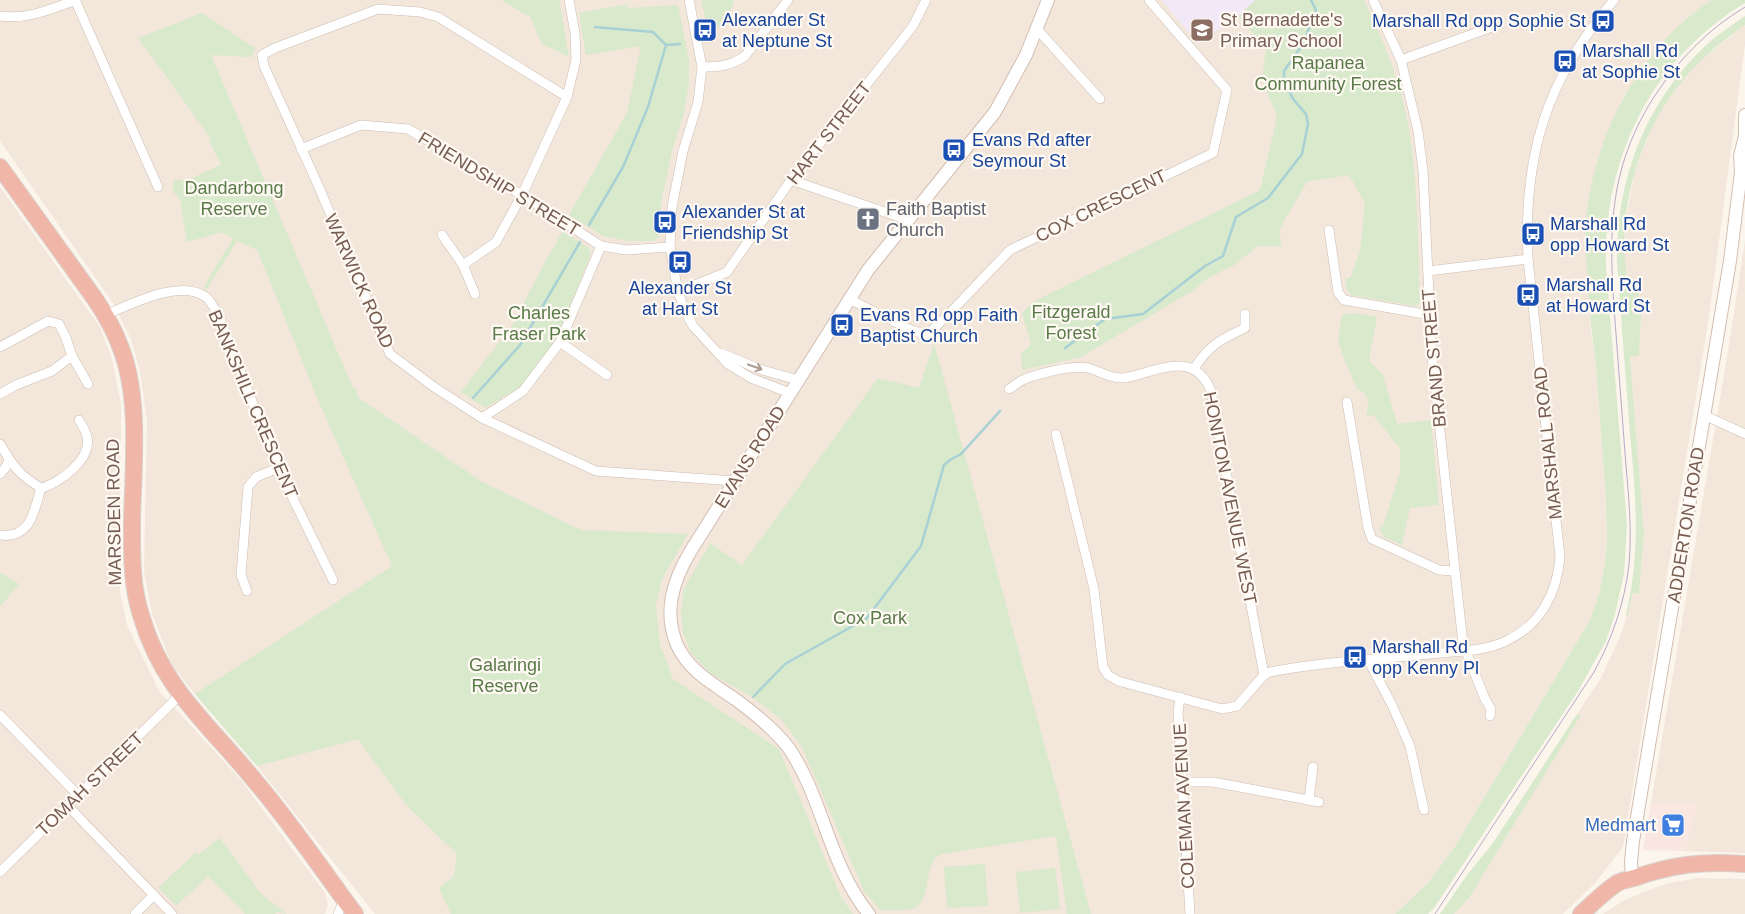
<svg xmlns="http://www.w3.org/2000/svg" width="1745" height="914" viewBox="0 0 1745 914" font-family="Arial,sans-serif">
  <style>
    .residential { fill: #f3e6db }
    .commercial { fill: #fbe7e1 }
    .education { fill: #f1e8f8 }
    .green { fill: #d9e9cb }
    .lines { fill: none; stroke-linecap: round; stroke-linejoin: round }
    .stream { stroke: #a8d1d5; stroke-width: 2.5 }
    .street-casing { stroke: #cdbdb2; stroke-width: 10 }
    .secondary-casing { stroke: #d3beb2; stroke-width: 14 }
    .highway-casing { stroke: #d9d1ce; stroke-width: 18 }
    .street { stroke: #fff; stroke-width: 9 }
    .secondary { stroke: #fff; stroke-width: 12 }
    .highway { stroke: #f0b7a8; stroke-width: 16 }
    .tram { stroke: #b7aac6; stroke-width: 1 }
    .oneway { stroke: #ad9d96 }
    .labels { text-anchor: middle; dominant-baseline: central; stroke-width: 4.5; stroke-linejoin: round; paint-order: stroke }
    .transit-label { font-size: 18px; fill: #164399; stroke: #fef9f3; text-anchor: start }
    .education-label { font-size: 18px; fill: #785e54; stroke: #fef9f3; text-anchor: start }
    .park-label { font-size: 18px; fill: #5a7a49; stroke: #fef9f3 }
    .street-label { font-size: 18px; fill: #765b50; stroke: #fef9f3 }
    .worship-label { font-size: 18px; fill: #5b616d; stroke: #fef9f3; text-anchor: start }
    .shop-label { font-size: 18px; fill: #366cbe; stroke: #fef9f3; text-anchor: end }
  </style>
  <rect width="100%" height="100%" fill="#fbf5ec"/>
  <g class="residential">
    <polygon points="0,0 1712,0 1664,42 1642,69 1623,98 1610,128 1598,158 1591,190 1586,222 1586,254 1591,335 1595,354 1606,499 1607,539 1605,562 1600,591 1590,620 1454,848 1427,884 1395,914 375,914 257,766 195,694 172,665 152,614 144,571 147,420 140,371 131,339 113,303 0,141"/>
    <polygon points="1745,25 1745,44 1709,316 1623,847 1595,883 1563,914 1454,914 1469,898 1580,716 1577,714 1601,678 1619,639 1627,617 1633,593 1639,593 1644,534 1630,356 1639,356 1641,316 1638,285 1627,284 1624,247 1625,225 1634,175 1641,154 1656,119 1677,88 1700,61"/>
    <polygon points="0,187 100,327 112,359 121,405 120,592 127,625 159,691 241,780 325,893 328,905 325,914 0,914"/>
    <polygon points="1745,240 1745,853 1685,851 1696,805 1651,803 1728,352"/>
    <polygon points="1698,878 1745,879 1745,914 1603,914 1623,901 1646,891 1669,883"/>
  </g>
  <polygon class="commercial" points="1651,803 1697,804 1685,851 1643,850"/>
  <polygon class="education" points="1162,0 1255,0 1238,16 1198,44"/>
  <g class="green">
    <polygon points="501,0 559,0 569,57 542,44 530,17"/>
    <polygon points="701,0 734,0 729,19 708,32"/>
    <path d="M1255 0H1363L1367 6C1382 39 1397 73 1405 109 1419 172 1417 239 1420 303L1415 306 1351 295 1347 290 1345 279 1350 278 1360 251 1365 203 1349 175 1307 182 1279 230 1282 246H1258L1234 265 1208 278 1194 290 1081 357 1022 370 1021 354 1031 344 1022 313 1033 302 1260 190 1277 117 1262 79 1266 49 1238 16Z"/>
    <path d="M1712 0H1745V3C1731 11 1717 22 1705 32 1637 90 1603 178 1606 266L1627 525 1624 574 1615 614 1606 641 1578 691 1434 908 1428 914H1395L1427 884 1454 848 1590 620 1600 591 1605 562 1607 542 1606 499 1595 354C1591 333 1590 312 1588 290 1587 267 1584 244 1586 221 1594 136 1639 47 1712 0Z"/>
    <polygon points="627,4 628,8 678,5 689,60 689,82 684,112 672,151 661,202 659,236 655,241 628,241 603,236 569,215 627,113 641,46 586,55 579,13"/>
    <polygon points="202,13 255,48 252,57 211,55 353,388 355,386 359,398 482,482 581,530 688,534 662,579 656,604 660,644 673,679 779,749 841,897 853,914 451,914 439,888 454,876 457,854 406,805 358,739 257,766 195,694 392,566 321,407 257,250 237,241 207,289 204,286 233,238 222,232 187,242 180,200 172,190 174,182 173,179 185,181 221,165 208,138 210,137 138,38"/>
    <path d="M1745 16V25C1730 36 1714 48 1701 61 1656 104 1630 165 1625 226 1623 245 1626 264 1627 283L1638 285 1641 316 1639 356H1630L1644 534 1639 594 1633 593 1627 617 1626 615C1642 547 1635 490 1629 422 1625 369 1621 316 1617 262 1616 183 1643 108 1700 51 1713 38 1729 27 1745 16Z"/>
    <polygon points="563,231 589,248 591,253 558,337 520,387 485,408 461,392 513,324 543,265"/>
    <polygon points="1355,313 1377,317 1369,360 1383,375 1397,424 1431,420 1439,505 1410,508 1402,545 1384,537 1379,528 1383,526 1400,472 1400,448 1373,415 1366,416 1368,407 1367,396 1357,389 1344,359 1338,340 1342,315"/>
    <path d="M934 343 1091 914H1067L1056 836 942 854C921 862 934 903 912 909 902 911 890 910 880 910L864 891 802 747 781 719 752 697 710 673 691 653 683 633 681 613 684 589 710 543 742 565 878 378 919 388Z"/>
    <polygon points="0,572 19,584 0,607"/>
    <polygon points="1577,714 1581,715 1469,898 1454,914 1440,914 1467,875 1493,843"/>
    <polygon points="220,838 260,893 287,914 277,912 275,914 245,914 208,876 176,906 158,888 196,852 199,854"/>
    <polygon points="985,864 988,906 947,908 944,867"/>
    <polygon points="1055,868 1060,909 1020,913 1016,872"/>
  </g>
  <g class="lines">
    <g class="stream">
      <polyline points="595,27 653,32 665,44"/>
      <polyline points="589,225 623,167 648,107 666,45 680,44"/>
      <polyline points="1065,348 1105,319 1143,314 1205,266 1223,256 1236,217 1268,198 1302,154 1308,124 1306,114 1293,99 1284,80 1284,71 1303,44 1316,10 1311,0"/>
      <polyline points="473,398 520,345 580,242"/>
      <polyline points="753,697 785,664 867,618 921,546 944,465 950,460 961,454 1000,411"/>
    </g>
    <g class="street-casing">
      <g id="street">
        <polyline points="75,0 158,187"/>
        <polyline points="689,0 702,67 698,102 683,151 672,207 670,247 678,292 686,313 693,326 728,364 751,378 790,393"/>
        <polyline points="1373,0 1401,60 1418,131 1423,171 1432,357 1463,644 1485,699 1491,709 1490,716"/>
        <path d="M0 16C27 20 51 9 76 0"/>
        <polyline points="1037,29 1100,99"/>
        <polyline points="1401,60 1492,27"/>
        <path d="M702 67C718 67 731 66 745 56L788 0"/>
        <polyline points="567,97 438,17 420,12 378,9 275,48 262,55 264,66 318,185 390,354 434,387 482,418 596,471 734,481"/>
        <polyline points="301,149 361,125 408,129 522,195 601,246 627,250 670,247"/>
        <polyline points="791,180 908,220"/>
        <polyline points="1329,230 1338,292 1344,300 1430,315"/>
        <polyline points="442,235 463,265 475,294"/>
        <polyline points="463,265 496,242 522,195 567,97 576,60 575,33 569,0"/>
        <polyline points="1428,271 1528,259"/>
        <polyline points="678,292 727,272 791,180 913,26 926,0"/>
        <polyline points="849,299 913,331 926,334 931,331 948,315 1010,250 1213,153 1227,90 1149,0"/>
        <path d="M105 315C130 305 180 278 206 297 211 301 215 310 219 316L278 468 333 580"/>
        <polyline points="560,342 607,375"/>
        <polyline points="0,347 48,321 59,324 66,338 72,356 88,384"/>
        <polyline points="721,353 759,369 798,380"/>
        <path d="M1194 369C1208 346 1221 339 1245 328V314"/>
        <path d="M1009 389C1014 386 1019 381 1025 379 1040 373 1073 365 1088 368 1099 371 1110 378 1121 378 1129 378 1136 375 1144 373 1172 364 1198 358 1211 391L1264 675"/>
        <polyline points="0,394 16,385 52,371 72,356"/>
        <polyline points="1347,402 1368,528 1372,539 1439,570 1454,571"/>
        <polyline points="1704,415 1745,434"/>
        <polyline points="482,418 523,391 560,342 601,246"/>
        <path d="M1056 434 1094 589 1103 667 1108 675 1118 681 1222 709 1237 706 1264 675 1270 672C1323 662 1377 659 1430 654 1455 651 1485 652 1508 640 1541 624 1557 593 1560 557L1528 259C1523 156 1546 79 1614 0"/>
        <path d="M0 444C13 466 19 475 41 488 59 484 92 459 87 437 86 431 82 425 79 420"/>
        <polyline points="0,474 6,467 9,459"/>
        <path d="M0 535C31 539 34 511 41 488"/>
        <polyline points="247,591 241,575 248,487 256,477 278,468"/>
        <polyline points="1368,660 1392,705 1410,746 1424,810"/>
        <polyline points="1180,697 1178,712 1190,914"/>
        <polyline points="0,715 78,795"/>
        <polyline points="1182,782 1213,782 1319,802"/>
        <polyline points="1309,800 1313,767"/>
        <polyline points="68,806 172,914"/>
        <polyline points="0,872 180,695"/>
        <polyline points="135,914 154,895"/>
        <polyline points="338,914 344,900"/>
      </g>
    </g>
    <g class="secondary-casing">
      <g id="secondary">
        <polyline points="1632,878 1631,862 1633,841 1730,261 1741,172 1740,156 1745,136 1745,115"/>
        <path d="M869 914C829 866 823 797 788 747 773 728 754 713 735 699 713 684 689 671 677 645 663 612 673 581 690 552L868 270 995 112 1026 55 1048 0"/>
      </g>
    </g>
    <g class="highway-casing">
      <g id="highway">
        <path d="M0 167 95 299C105 314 114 329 120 346 141 397 133 467 132 522 132 553 131 584 141 615 162 689 209 724 255 781 291 823 322 870 355 914"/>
        <path d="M1581 914C1591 905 1605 891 1616 884 1621 880 1628 880 1634 878 1674 864 1703 861 1745 864"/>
      </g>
    </g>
    <use href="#street" class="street"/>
    <use href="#secondary" class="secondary"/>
    <use href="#highway" class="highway"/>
    <path class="tram" d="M1435 914 1594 672C1612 639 1625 602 1629 564 1632 532 1629 499 1626 466 1623 422 1619 378 1616 334 1609 242 1604 171 1658 91 1681 57 1710 28 1745 7"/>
  </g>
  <defs><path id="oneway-shaft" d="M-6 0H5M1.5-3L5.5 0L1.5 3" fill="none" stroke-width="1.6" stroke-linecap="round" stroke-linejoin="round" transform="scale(1.25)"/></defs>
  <use class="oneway" href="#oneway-shaft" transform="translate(755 367) rotate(19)"/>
  <defs>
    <g id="bus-square" transform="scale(1.25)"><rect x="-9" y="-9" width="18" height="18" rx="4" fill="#1a4fb4" stroke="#fef9f3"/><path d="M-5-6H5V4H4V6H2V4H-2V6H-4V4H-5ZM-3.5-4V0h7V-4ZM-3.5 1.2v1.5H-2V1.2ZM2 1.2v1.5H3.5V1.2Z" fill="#fff"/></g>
    <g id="school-square" transform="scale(1.25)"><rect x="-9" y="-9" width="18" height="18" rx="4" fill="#8d6e63" stroke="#fef9f3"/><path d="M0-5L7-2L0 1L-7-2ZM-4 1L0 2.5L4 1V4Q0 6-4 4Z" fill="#fff"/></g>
    <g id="church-square" transform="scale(1.25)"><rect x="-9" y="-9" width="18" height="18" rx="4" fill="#6b7280" stroke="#fef9f3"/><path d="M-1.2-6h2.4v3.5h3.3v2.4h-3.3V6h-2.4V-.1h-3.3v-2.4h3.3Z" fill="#fff"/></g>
    <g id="supermarket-square" transform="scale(1.25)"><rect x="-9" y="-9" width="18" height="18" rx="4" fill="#3f7fe0" stroke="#fef9f3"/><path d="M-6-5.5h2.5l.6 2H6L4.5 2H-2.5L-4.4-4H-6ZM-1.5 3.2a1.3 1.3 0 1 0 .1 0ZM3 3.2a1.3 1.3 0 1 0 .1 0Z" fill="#fff"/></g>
  </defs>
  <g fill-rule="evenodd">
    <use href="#bus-square" x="1603" y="21"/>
    <use href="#bus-square" x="705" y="30"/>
    <use href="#school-square" x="1202" y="30"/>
    <use href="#bus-square" x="1565" y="61"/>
    <use href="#bus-square" x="954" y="150"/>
    <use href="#church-square" x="868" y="219"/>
    <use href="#bus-square" x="665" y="222"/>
    <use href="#bus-square" x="1533" y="234"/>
    <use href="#bus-square" x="680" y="262"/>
    <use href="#bus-square" x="1528" y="295"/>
    <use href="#bus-square" x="842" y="325"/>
    <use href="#bus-square" x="1355" y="657"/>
    <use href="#supermarket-square" x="1673" y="825"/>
  </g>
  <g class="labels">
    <g class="transit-label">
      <text x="722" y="20">Alexander St<tspan x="722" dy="21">at Neptune St</tspan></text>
      <text x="1586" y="21" text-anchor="end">Marshall Rd opp Sophie St</text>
      <text x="1582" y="51">Marshall Rd<tspan x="1582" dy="21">at Sophie St</tspan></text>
      <text x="972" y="140">Evans Rd after<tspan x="972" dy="21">Seymour St</tspan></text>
      <text x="682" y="212">Alexander St at<tspan x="682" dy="21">Friendship St</tspan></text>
      <text x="1550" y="224">Marshall Rd<tspan x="1550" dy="21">opp Howard St</tspan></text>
      <text x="1546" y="285">Marshall Rd<tspan x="1546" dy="21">at Howard St</tspan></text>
      <text x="680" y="288" text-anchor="middle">Alexander St<tspan x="680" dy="21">at Hart St</tspan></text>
      <text x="860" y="315">Evans Rd opp Faith<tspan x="860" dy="21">Baptist Church</tspan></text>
      <text x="1372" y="647">Marshall Rd<tspan x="1372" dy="21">opp Kenny Pl</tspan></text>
    </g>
    <g class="education-label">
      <text x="1220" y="20">St Bernadette's<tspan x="1220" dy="21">Primary School</tspan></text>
    </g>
    <g class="park-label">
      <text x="1328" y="63">Rapanea<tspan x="1328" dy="21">Community Forest</tspan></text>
      <text x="234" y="188">Dandarbong<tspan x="234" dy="21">Reserve</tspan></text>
      <text x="1071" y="312">Fitzgerald<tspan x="1071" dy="21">Forest</tspan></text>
      <text x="539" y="313">Charles<tspan x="539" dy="21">Fraser Park</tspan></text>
      <text x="870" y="618">Cox Park</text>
      <text x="505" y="665">Galaringi<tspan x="505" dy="21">Reserve</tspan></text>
    </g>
    <g class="street-label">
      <text transform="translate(829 133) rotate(-52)">HART STREET</text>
      <text transform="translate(499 184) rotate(31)">FRIENDSHIP STREET</text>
      <text transform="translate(1101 206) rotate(-26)">COX CRESCENT</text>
      <text transform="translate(359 281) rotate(66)">WARWICK ROAD</text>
      <text transform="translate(1434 358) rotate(-95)">BRAND STREET</text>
      <text transform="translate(253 404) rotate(67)">BANKSHILL CRESCENT</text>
      <text transform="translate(1548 443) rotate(-96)">MARSHALL ROAD</text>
      <text transform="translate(750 457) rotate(-58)">EVANS ROAD</text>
      <text transform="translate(1230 498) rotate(79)">HONITON AVENUE WEST</text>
      <text transform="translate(114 512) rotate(-91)">MARSDEN ROAD</text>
      <text transform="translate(1686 525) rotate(-81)">ADDERTON ROAD</text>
      <text transform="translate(90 784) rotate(-44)">TOMAH STREET</text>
      <text transform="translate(1184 806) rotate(-93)">COLEMAN AVENUE</text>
    </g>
    <g class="worship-label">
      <text x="886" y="209">Faith Baptist<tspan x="886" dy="21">Church</tspan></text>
    </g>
    <g class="shop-label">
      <text x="1656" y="825">Medmart</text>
    </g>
  </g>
</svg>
